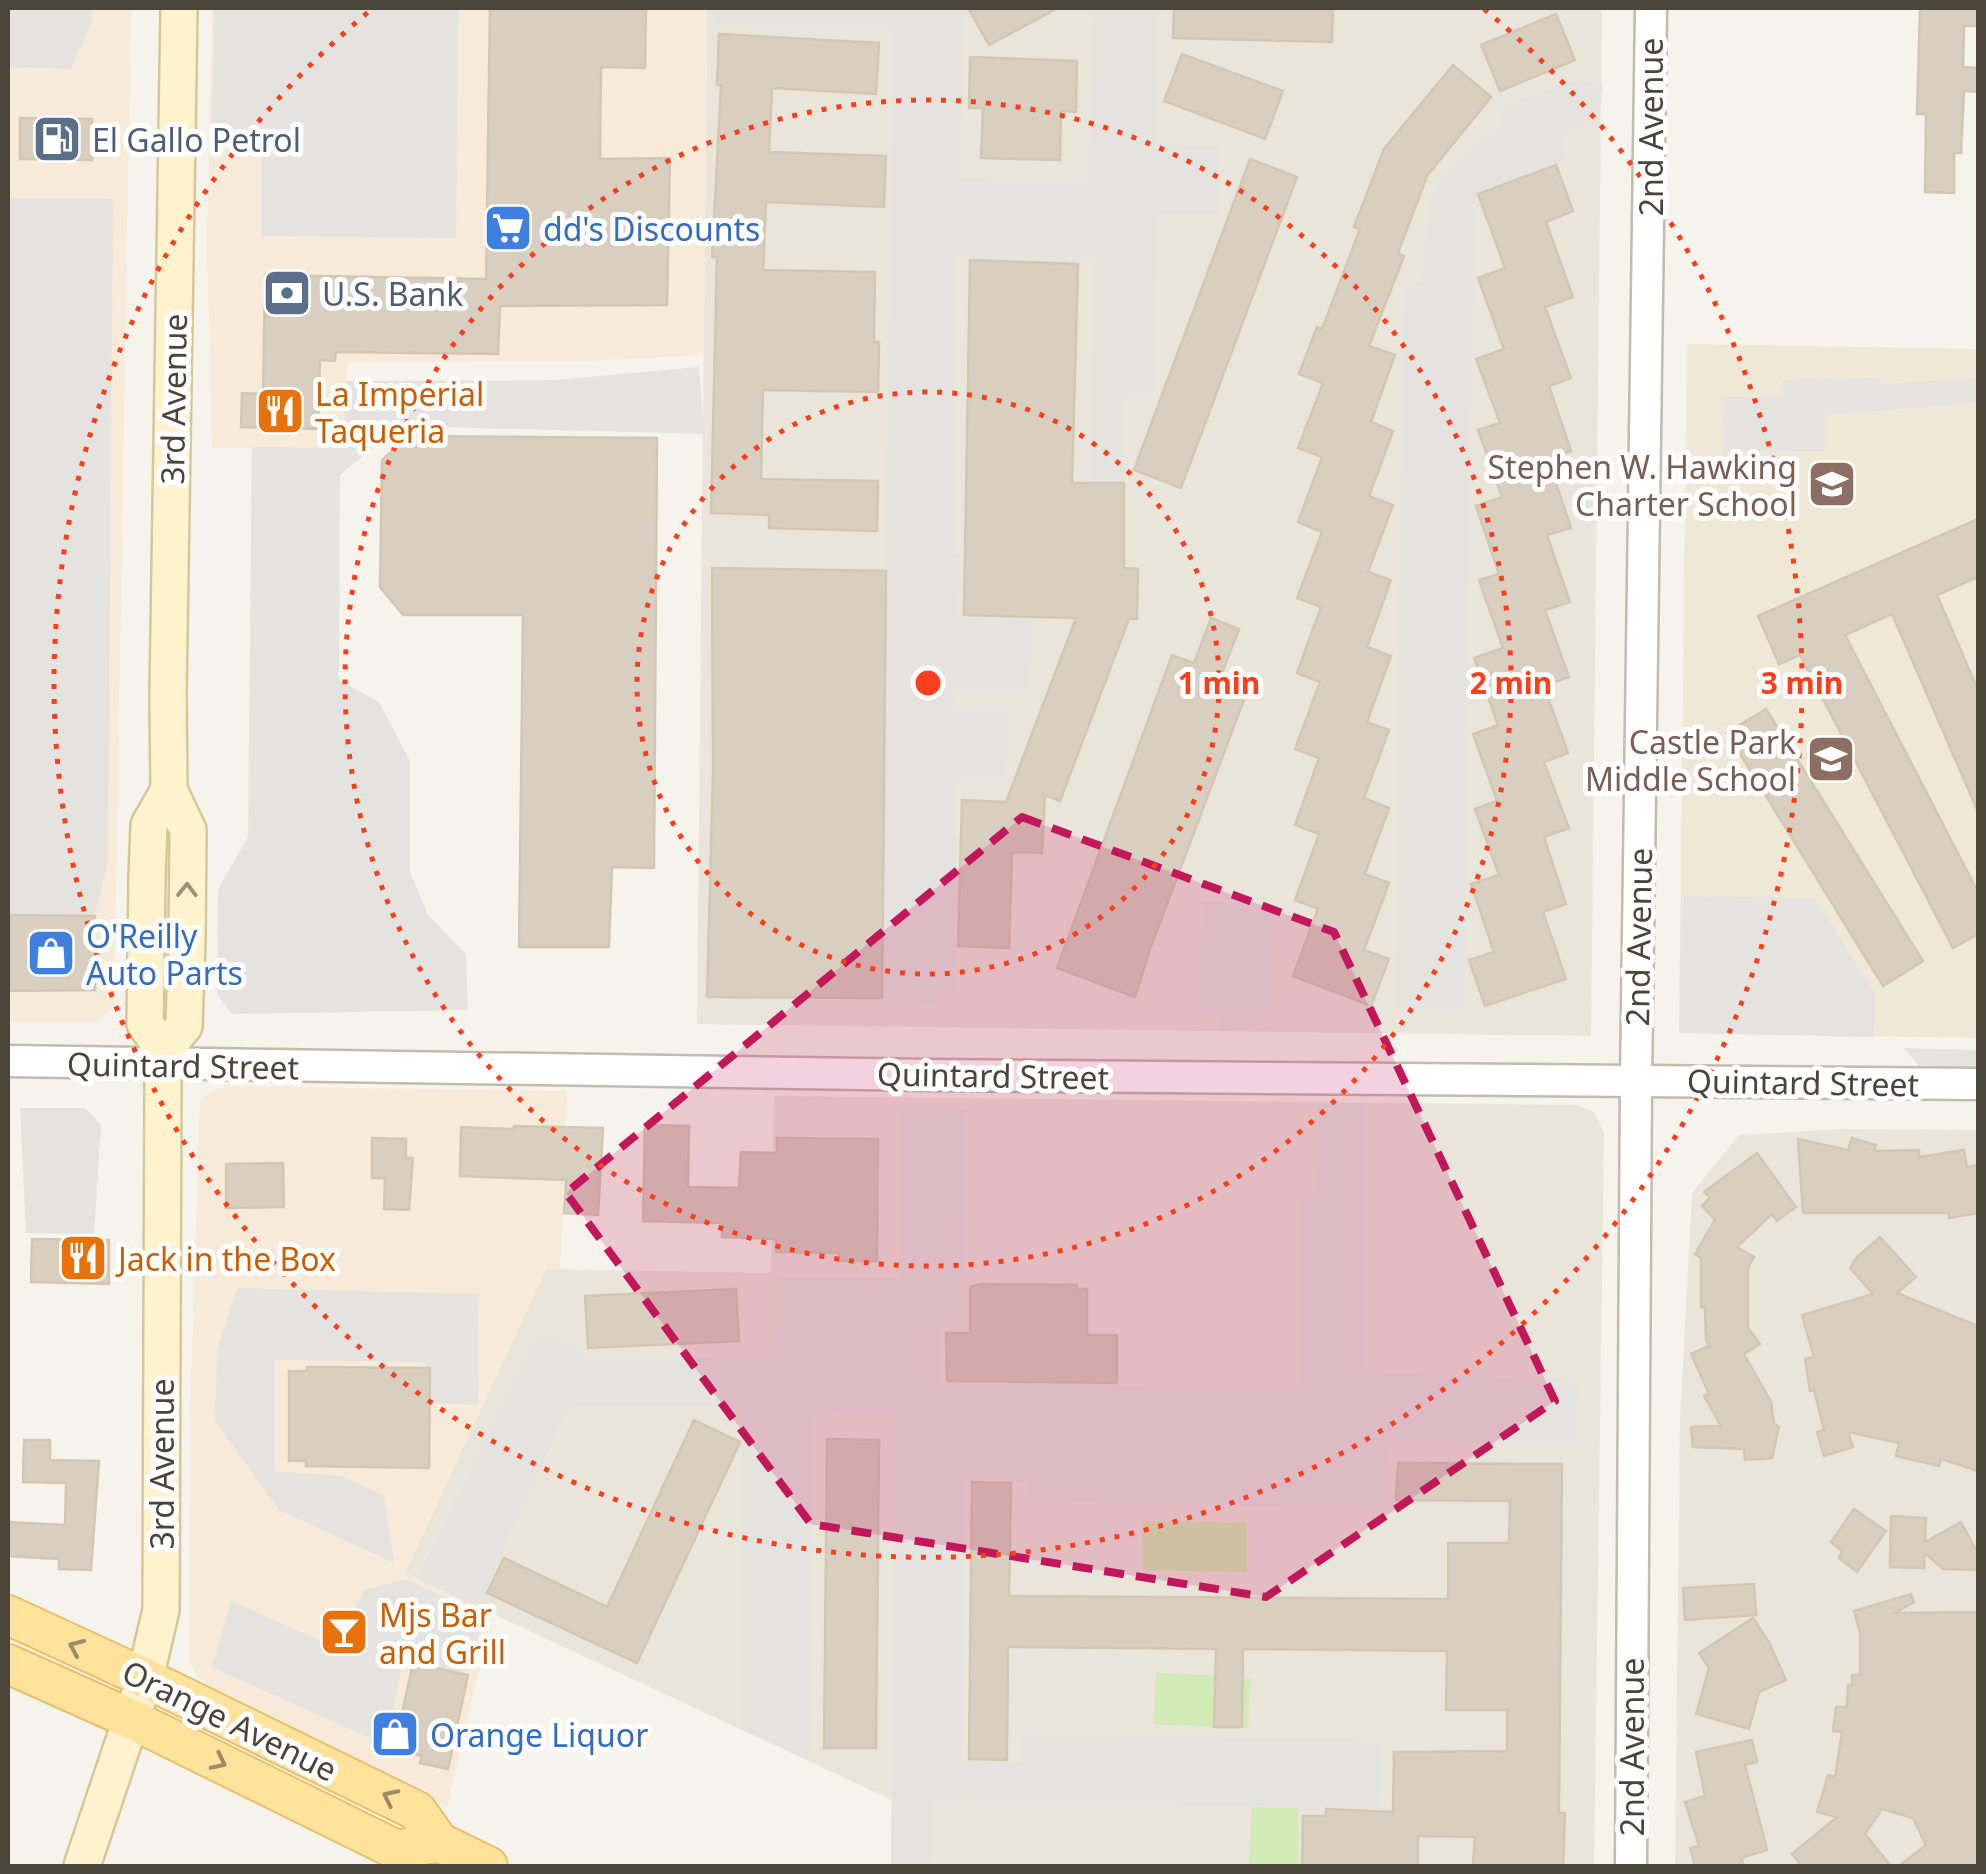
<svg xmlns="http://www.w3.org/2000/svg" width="1986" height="1874" viewBox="0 0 1986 1874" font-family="'Noto Sans',sans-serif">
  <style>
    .residential { fill: #eae5da }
    .commercial { fill: #f7ead8 }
    .education { fill: #efe8d6 }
    .green { fill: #d2eab5 }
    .parking { fill: #e5e3e0 }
    .building { fill: #d8cfc1; stroke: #d3c7b4; stroke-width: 2.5 }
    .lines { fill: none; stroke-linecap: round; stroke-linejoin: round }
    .tertiary-casing { stroke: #c2bbae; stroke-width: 35 }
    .secondary-casing { stroke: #d6c79b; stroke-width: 40 }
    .primary-casing { stroke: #e6c16a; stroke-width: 42 }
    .tertiary { stroke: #fff; stroke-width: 30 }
    .secondary { stroke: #fff3cd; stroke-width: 35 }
    .primary { stroke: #ffe39c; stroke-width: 38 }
    .oneway { stroke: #9c937c }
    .oneway2 { stroke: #9c8c66 }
    .marked { fill: #c2185b; fill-opacity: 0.2; stroke: #c2185b; stroke-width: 8; stroke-dasharray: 20 12; stroke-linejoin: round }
    .ring { fill: none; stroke: #fc3f1d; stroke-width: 5; stroke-dasharray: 5 10 }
    .labels { text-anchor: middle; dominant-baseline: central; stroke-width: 10; stroke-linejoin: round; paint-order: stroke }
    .street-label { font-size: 32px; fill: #4b4439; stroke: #fff }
    .service-label { font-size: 32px; fill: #4e5e75; stroke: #fff; text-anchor: start }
    .shop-label { font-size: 32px; fill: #366cbe; stroke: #fff; text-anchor: start }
    .food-label { font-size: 32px; fill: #c56008; stroke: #fff; text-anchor: start }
    .education-label { font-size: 32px; fill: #785e54; stroke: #fff; text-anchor: end }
    .centre { fill: #fc3f1d; stroke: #fff; stroke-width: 5 }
    .ring-label { font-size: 30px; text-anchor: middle; font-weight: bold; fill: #fc3f1d; stroke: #fff; stroke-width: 10; stroke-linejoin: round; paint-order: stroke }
  </style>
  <rect width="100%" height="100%" fill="#f6f3ec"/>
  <g class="residential">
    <polygon points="707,8 1602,8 1591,1036 697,1024"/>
    <polygon points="774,1096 1577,1105 1594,1112 1604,1133 1594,1866 891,1866 892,1800 405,1573 546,1269 771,1273"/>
    <polygon points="1841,1129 1978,1130 1978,1866 1675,1866 1680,1420 1692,1193 1739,1135"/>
  </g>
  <g class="commercial">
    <polygon points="8,8 131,8 114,1007 95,1022 8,1022"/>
    <polygon points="212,8 707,8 704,355 587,361 348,362 343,448 212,448 207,247"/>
    <polygon points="227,1086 567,1091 560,1269 546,1269 405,1573 492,1614 447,1807 214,1691 197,1675 189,1660 190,1417 200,1100 210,1092"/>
  </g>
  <polygon class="education" points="1687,344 1978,349 1978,1038 1679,1033"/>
  <g class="green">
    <polygon points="1143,1521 1247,1523 1247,1572 1142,1570"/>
    <polygon points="1156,1673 1251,1677 1248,1728 1154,1724"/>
    <polygon points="1252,1807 1298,1808 1298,1866 1249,1866"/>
  </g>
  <g class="parking">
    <polygon points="8,8 92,8 93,19 71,69 8,67"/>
    <polygon points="214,8 458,8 456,238 261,236 262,130 212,129"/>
    <polygon points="714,8 962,8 960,178 1088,181 1091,8 1159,8 1158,144 1218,146 1217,215 1158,215 1156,394 1125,394 1124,483 1089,482 1092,258 957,256 954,554 960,554 959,618 1032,619 1031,691 954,691 954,708 1008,708 1007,780 957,780 955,992 938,992 937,1004 881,1003 892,28 714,25"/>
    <polygon points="1577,80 1603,85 1600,113 1562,137 1568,160 1482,191 1474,199 1464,1010 1394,1009 1403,284 1423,282 1425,230 1433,194 1441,177 1461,154 1504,125 1498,107"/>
    <polygon points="8,198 113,199 108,861 95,916 8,915"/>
    <polygon points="699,367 704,434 400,426 340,475 339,680 379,702 410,761 410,872 428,915 466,954 468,1010 232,1014 217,995 218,889 248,837 252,447 343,448 346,381 555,380"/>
    <polygon points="1880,378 1881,384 1978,378 1978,403 1825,415 1825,451 1722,452 1721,397 1783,396 1783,380"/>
    <polygon points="1681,896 1815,898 1875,994 1874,1037 1679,1033"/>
    <polygon points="1202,902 1274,904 1271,1014 1249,1014 1249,1030 1220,1030 1220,1013 1199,1012"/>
    <polygon points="1903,1048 1978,1050 1978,1069 1921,1068"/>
    <polygon points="1319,1103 1365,1104 1363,1374 1577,1379 1576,1445 1386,1442 1385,1507 1026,1502 1026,1481 965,1480 962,1761 1022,1762 1023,1734 1382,1739 1381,1809 935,1801 933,1866 891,1866 897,1414 814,1411 810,1750 807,1760 739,1728 743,1407 569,1407 477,1607 417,1579 538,1330 583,1349 586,1361 774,1357 777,1279 899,1279 900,1109 966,1110 965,1274 961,1275 960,1324 941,1325 941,1383 1299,1387 1301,1194 1318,1193"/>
    <polygon points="20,1108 85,1108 101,1125 94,1234 26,1233"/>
    <polygon points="237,1288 479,1294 478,1405 432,1403 424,1362 275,1360 275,1471 342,1476 384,1496 394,1563 279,1510 215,1421 217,1350"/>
    <polygon points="406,1579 486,1616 462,1676 405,1653 385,1745 212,1667 231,1601 337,1648 364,1590"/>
  </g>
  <g class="building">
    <polygon points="490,8 646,8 645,68 601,67 600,159 670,158 667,305 500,306 498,354 336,352 335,361 320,360 318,429 241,427 242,393 263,394 265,275 486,279"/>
    <polygon points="968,8 1058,8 989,45"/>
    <polygon points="1174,8 1333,8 1332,42 1173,38"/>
    <polygon points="1920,8 1978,8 1978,26 1964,26 1963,67 1978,68 1978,92 1964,91 1961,153 1954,153 1954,193 1925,192 1926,114 1917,114"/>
    <polygon points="1556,14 1575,60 1500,91 1481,45"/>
    <polygon points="719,34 879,43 876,94 772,88 769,152 886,156 884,207 766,202 763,270 875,272 874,342 879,342 878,392 763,390 761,479 878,481 877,531 769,528 769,515 711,513 717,257 712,257 721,85 717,85"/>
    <polygon points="1182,54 1283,91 1265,139 1164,101"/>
    <polygon points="970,57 1077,61 1076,112 1061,111 1060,160 981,158 983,108 969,108"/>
    <polygon points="1453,65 1491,97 1427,176 1398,253 1404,256 1369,346 1395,355 1371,422 1393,431 1369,496 1393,505 1368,572 1391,580 1367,647 1391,656 1367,722 1389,730 1364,798 1389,808 1365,874 1389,883 1364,950 1389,959 1371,1006 1293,976 1318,909 1295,900 1319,834 1295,825 1319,758 1295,749 1320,682 1297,673 1321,607 1297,598 1322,532 1298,522 1322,457 1298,448 1323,383 1299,374 1317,327 1322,329 1360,229 1354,227 1384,149"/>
    <polygon points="20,118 92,119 92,160 20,159"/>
    <polygon points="1250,159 1297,177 1181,488 1134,470"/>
    <polygon points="1556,165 1573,211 1546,222 1573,297 1545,307 1571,378 1549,386 1571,451 1548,459 1571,528 1547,535 1570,602 1545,610 1569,677 1544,686 1568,753 1544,762 1569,828 1544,837 1566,904 1543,912 1566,979 1485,1006 1469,960 1494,952 1471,884 1499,875 1475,809 1497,801 1473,734 1498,725 1474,658 1503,648 1479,580 1499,574 1476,506 1502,497 1478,430 1500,423 1476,359 1504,349 1478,278 1505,268 1478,194"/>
    <polygon points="970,260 1078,264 1072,483 1124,483 1124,568 1138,569 1137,619 1129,619 1060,801 1045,795 1042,853 1012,852 1009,948 958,946 962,800 1006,802 1076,618 964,615"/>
    <polygon points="409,436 657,438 654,868 612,867 609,947 519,947 523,615 403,615 380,587 382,460"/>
    <polygon points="1978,519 1978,577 1937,595 1978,690 1978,812 1892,614 1845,635 1978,892 1978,934 1953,948 1800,655 1779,664 1758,616"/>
    <polygon points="712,568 886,571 882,998 707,997 713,771"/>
    <polygon points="1211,618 1239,629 1222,673 1250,684 1150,949 1135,997 1057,968 1172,655 1194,663"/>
    <polygon points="1766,709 1923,961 1883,986 1727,733"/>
    <polygon points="8,915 95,916 95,990 8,991"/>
    <polygon points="645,1125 689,1126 688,1187 739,1188 741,1152 777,1153 777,1138 878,1139 877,1261 839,1261 839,1253 776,1252 776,1239 722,1237 722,1223 643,1221"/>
    <polygon points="514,1126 603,1128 598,1215 564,1213 566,1180 460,1176 461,1127 513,1129"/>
    <polygon points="372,1138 406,1139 406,1158 413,1158 409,1210 384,1209 385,1178 372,1178"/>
    <polygon points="1852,1138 1876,1145 1874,1151 1919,1150 1919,1157 1964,1150 1967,1167 1978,1165 1978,1213 1949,1218 1949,1213 1803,1213 1798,1139 1848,1150"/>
    <polygon points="1757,1153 1796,1207 1777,1221 1772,1214 1737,1247 1754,1257 1748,1268 1748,1328 1760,1344 1744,1354 1771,1402 1774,1423 1779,1427 1772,1458 1745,1460 1744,1449 1693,1447 1691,1427 1721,1426 1704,1396 1709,1394 1691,1354 1709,1346 1706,1340 1705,1308 1701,1307 1701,1258 1695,1254 1715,1220 1702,1206 1710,1197 1704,1192"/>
    <polygon points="283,1163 284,1207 226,1208 226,1164"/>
    <polygon points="1880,1237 1916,1277 1897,1293 1978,1326 1978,1471 1941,1459 1939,1466 1896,1456 1899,1443 1848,1432 1853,1447 1824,1456 1817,1432 1824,1430 1814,1390 1810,1391 1805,1359 1814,1357 1802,1315 1873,1294 1850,1268 1857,1257"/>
    <polygon points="32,1239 109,1240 109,1284 31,1282"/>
    <polygon points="981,1284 1077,1285 1076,1289 1087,1289 1087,1335 1117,1335 1117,1383 947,1381 946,1333 970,1333 970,1287"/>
    <polygon points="736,1289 739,1341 588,1348 585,1296"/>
    <polygon points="307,1367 430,1368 429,1468 306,1466 306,1461 289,1461 289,1371 307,1371"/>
    <polygon points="694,1420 740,1442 637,1663 487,1593 504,1558 607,1607"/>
    <polygon points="827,1439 879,1440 876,1748 824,1748"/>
    <polygon points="24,1440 50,1440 50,1460 99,1461 91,1570 59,1569 59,1559 8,1556 9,1522 65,1525 66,1483 23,1482"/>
    <polygon points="1398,1463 1562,1464 1559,1813 1565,1813 1563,1866 1473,1866 1475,1837 1418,1836 1418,1866 1302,1866 1303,1816 1326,1816 1326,1809 1393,1812 1394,1752 1507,1751 1507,1710 1446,1710 1447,1651 1243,1649 1242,1727 1214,1727 1216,1649 1008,1647 1007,1760 969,1759 972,1482 1011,1483 1009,1596 1448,1599 1448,1543 1509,1543 1510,1501 1396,1500"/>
    <polygon points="1854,1509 1886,1531 1857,1572 1839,1558 1842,1551 1831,1542"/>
    <polygon points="1891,1516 1926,1518 1925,1542 1961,1522 1978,1554 1978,1570 1943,1569 1925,1553 1924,1568 1890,1567"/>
    <polygon points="1754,1584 1756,1615 1685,1620 1683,1588"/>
    <polygon points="1911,1594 1914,1602 1895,1613 1978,1612 1978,1866 1899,1866 1926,1845 1913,1818 1882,1809 1865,1834 1891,1866 1802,1866 1792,1854 1837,1817 1817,1812 1828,1775 1835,1777 1842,1732 1833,1731 1836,1707 1847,1707 1848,1685 1852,1685 1852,1675 1860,1675 1860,1632 1854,1611"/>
    <polygon points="1753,1618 1770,1644 1786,1680 1759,1692 1749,1729 1696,1714 1709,1668 1699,1653"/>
    <polygon points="413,1663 468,1675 448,1769 420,1763 422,1756 394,1750"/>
    <polygon points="1752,1740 1757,1762 1745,1765 1767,1850 1741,1858 1744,1866 1695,1866 1690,1848 1699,1846 1685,1802 1705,1796 1696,1752"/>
  </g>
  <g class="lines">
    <g class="tertiary-casing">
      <g id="tertiary">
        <polyline points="8,1061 929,1075 1978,1084"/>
        <polyline points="1631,1866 1636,1080 1651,8"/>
      </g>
    </g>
    <g class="secondary-casing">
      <g id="secondary">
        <polyline points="164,1050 145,1024 147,876 149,825 169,790"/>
        <polyline points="82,1866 145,1678 161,1610 163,1065 164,1050 184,1026 187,940 188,830 169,790 168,694 179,8"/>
      </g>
    </g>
    <g class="primary-casing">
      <g id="primary">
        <polyline points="8,1615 145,1678 417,1811 439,1842 488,1866"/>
        <polyline points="8,1664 131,1719 397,1850 439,1842"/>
      </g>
    </g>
    <use href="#tertiary" class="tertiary"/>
    <use href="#secondary" class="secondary"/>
    <use href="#primary" class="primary"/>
  </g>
  <defs><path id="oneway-chevron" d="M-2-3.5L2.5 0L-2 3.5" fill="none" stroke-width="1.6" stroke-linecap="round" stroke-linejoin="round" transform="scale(2.5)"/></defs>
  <use class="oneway" href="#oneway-chevron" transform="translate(187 890) rotate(-89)"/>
  <g class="oneway2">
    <use href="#oneway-chevron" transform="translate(76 1647) rotate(-156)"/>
    <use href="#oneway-chevron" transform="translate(219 1762) rotate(26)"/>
    <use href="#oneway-chevron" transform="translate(390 1797) rotate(-154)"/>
  </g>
  <path class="marked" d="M1022 817 1334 932 1555 1401 1266 1597 811 1524 566 1193Z"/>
  <g class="ring">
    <circle cx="928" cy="683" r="291"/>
    <circle cx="928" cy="683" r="583"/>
    <path d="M1484 9A874 874 0 1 1 372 9"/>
  </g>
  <defs>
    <g id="fuel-square" transform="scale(2.5)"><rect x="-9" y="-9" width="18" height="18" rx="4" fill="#5c6f8a" stroke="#fff"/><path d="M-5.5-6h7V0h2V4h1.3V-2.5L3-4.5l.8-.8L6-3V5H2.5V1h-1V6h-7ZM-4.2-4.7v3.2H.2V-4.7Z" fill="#fff"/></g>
    <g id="supermarket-square" transform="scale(2.5)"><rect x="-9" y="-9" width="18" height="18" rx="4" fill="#3f7fe0" stroke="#fff"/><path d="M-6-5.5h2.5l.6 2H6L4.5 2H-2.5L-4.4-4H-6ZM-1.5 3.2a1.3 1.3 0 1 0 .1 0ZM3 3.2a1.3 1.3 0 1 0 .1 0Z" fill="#fff"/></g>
    <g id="bank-square" transform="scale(2.5)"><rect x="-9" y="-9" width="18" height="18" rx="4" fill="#5c6f8a" stroke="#fff"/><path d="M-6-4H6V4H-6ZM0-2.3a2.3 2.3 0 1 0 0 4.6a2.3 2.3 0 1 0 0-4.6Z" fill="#fff"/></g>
    <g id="restaurant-square" transform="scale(2.5)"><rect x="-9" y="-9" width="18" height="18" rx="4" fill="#e8710a" stroke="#fff"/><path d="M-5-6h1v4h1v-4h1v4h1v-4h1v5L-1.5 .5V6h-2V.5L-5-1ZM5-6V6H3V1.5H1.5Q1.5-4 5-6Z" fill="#fff"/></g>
    <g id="school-square" transform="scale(2.5)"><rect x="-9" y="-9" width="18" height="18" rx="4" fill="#8d6e63" stroke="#fff"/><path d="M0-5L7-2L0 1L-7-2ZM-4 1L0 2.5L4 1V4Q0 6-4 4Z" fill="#fff"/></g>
    <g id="shop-square" transform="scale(2.5)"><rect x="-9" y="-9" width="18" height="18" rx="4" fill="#3f7fe0" stroke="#fff"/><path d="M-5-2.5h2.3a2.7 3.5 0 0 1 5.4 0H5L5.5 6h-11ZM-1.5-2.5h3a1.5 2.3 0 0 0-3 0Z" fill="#fff"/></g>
    <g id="bar-square" transform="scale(2.5)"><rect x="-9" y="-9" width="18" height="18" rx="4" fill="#e8710a" stroke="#fff"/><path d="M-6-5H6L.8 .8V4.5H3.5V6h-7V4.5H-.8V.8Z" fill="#fff"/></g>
  </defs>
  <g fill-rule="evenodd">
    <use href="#fuel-square" x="57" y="139"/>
    <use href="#supermarket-square" x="508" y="228"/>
    <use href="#bank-square" x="287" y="293"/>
    <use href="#restaurant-square" x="280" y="411"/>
    <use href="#school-square" x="1832" y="484"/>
    <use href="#school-square" x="1831" y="759"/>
    <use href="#shop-square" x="51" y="953"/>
    <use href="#restaurant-square" x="83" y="1258"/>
    <use href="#bar-square" x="344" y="1632"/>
    <use href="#shop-square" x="395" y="1734"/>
  </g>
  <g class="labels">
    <g class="street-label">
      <text transform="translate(1650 127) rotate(-90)">2nd Avenue</text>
      <text transform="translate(173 399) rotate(-89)">3rd Avenue</text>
      <text transform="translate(1638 937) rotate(-89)">2nd Avenue</text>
      <text transform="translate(183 1065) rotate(1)">Quintard Street</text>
      <text transform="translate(993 1075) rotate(1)">Quintard Street</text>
      <text transform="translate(1803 1082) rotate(1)">Quintard Street</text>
      <text transform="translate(161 1464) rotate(-90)">3rd Avenue</text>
      <text transform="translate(230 1720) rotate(26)">Orange Avenue</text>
      <text transform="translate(1631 1747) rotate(-90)">2nd Avenue</text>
    </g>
    <g class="service-label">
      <text x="92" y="139">El Gallo Petrol</text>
      <text x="322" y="293">U.S. Bank</text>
    </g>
    <g class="shop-label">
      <text x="543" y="228">dd's Discounts</text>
      <text x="86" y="935">O'Reilly<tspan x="86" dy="37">Auto Parts</tspan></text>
      <text x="430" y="1734">Orange Liquor</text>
    </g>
    <g class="food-label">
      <text x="315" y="393">La Imperial<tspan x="315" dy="37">Taqueria</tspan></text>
      <text x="118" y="1258">Jack in the Box</text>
      <text x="379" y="1614">Mjs Bar<tspan x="379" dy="37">and Grill</tspan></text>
    </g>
    <g class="education-label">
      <text x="1797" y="466">Stephen W. Hawking<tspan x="1797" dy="37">Charter School</tspan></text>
      <text x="1796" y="741">Castle Park<tspan x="1796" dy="37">Middle School</tspan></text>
    </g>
  </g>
  <circle cx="928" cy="683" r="15" class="centre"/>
  <g class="ring-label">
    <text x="1219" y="694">1 min</text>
    <text x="1511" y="694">2 min</text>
    <text x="1802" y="694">3 min</text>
  </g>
  <rect width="1986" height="1874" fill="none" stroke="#4b4439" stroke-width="20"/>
</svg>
